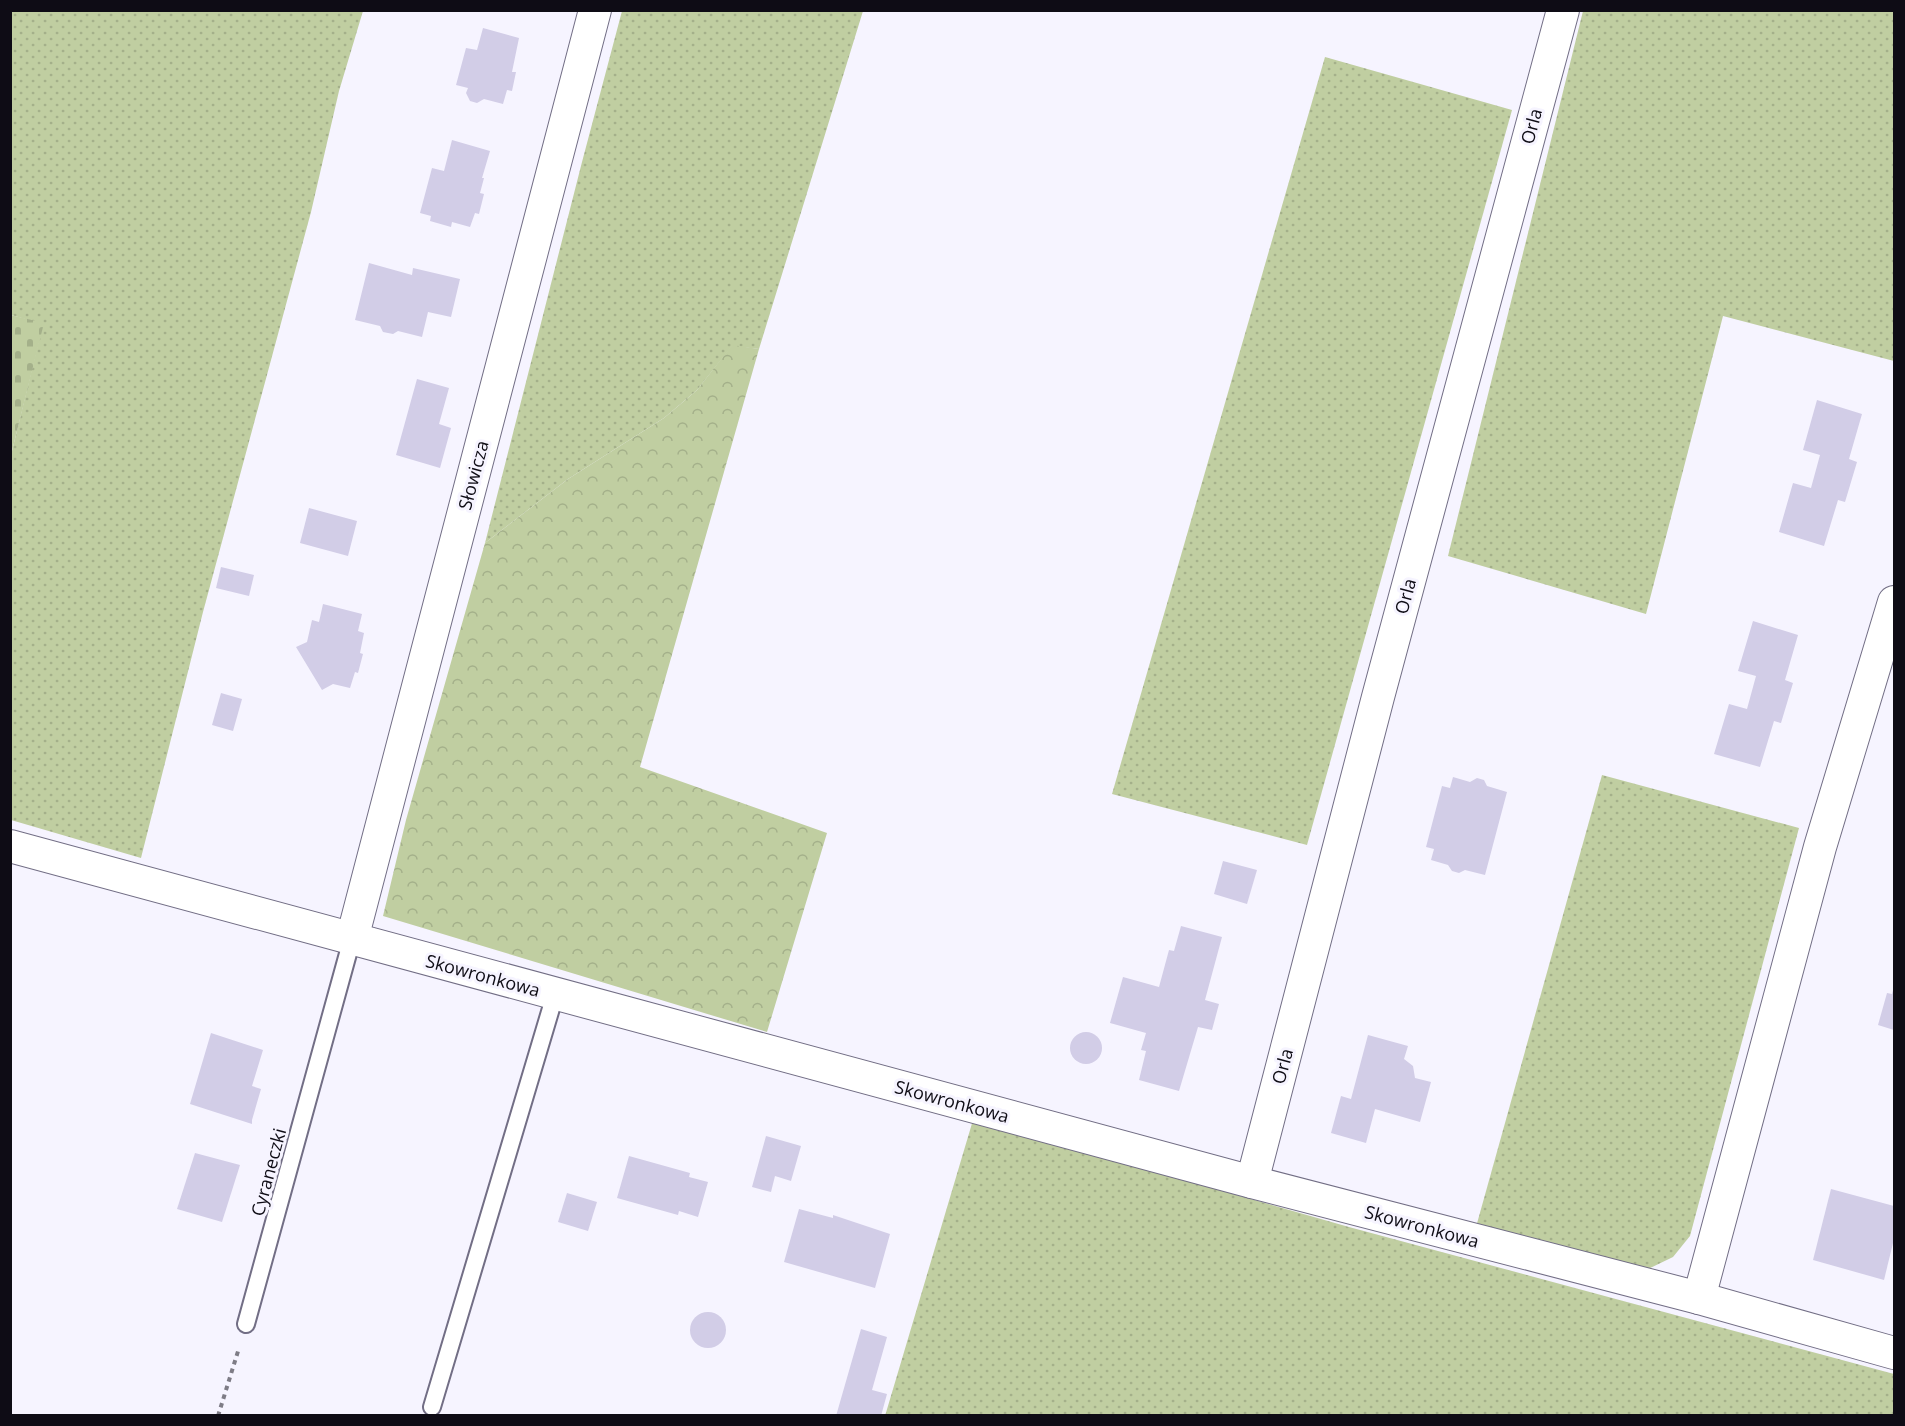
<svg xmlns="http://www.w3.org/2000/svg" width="1905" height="1426" viewBox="0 0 1905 1426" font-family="'Open Sans',sans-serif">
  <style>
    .grass { fill: url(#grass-dots) }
    .forest { fill: url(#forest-crowns) }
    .cemetery { fill: url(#cemetery-stones) }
    .building { fill: #d2cde7 }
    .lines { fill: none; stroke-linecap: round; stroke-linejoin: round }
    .service-casing { stroke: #726e85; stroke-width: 20 }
    .minor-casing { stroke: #726e85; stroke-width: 34 }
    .path { stroke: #7e7c86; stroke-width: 4; stroke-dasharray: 4.5 4.5; stroke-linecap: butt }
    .service { stroke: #fff; stroke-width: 16 }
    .minor { stroke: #fff; stroke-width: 32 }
    .labels { text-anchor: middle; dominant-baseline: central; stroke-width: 6; stroke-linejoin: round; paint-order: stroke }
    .street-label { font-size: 18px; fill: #0e0c15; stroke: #f6f4ff }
  </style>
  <defs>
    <pattern id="grass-dots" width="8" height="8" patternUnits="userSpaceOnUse" patternTransform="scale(1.5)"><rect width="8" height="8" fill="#c0cea1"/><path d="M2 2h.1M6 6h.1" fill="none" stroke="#a4b08a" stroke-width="1.8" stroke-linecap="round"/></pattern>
    <pattern id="forest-crowns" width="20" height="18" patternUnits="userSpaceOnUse" patternTransform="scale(1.5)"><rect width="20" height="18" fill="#c0cea1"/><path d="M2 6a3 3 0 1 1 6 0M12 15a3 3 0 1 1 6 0" fill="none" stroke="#a4b08a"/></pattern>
    <pattern id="cemetery-stones" width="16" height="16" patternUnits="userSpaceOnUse" patternTransform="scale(1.5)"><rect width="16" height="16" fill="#c0cea1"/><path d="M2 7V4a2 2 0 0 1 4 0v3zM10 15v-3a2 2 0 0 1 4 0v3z" fill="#a4b08a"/></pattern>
  </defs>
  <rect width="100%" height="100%" fill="#f6f4ff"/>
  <g class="grass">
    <polygon points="10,11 363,11 339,91 311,212 203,612 141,858 11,820 11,455 43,324 11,315"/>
    <polygon points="622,11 863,11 759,349 732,346 697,390 664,418 568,479 485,543 582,162"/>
    <polygon points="1583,11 1894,11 1894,361 1723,316 1646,614 1448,556"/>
    <polygon points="1325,57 1512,110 1307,845 1112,794"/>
    <polygon points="1602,775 1799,828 1690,1236 1673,1257 1644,1271 1476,1227"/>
    <polygon points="973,1120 1349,1227 1894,1374 1894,1416 885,1416"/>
  </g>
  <polygon class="forest" points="732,345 759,349 640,767 827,833 767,1032 383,916 406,820 485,543 568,479 664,418 697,390"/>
  <polygon class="cemetery" points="11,315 44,323 11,455 10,315"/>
  <g class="building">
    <polygon points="483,28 519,38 512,72 516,72 512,91 507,90 503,104 484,99 477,103 470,101 466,93 468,88 456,85 466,48 477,50"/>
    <polygon points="452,140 490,151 482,178 484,178 480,193 484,194 479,214 475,213 470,227 452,222 451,227 430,221 431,216 420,213 432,168 444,171"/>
    <polygon points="369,263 412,275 413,268 460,279 451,317 428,312 422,337 398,331 393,334 383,332 380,326 355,320"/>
    <polygon points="417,379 449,388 439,424 451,428 440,468 396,455"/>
    <polygon points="1817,400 1862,414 1849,459 1857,462 1845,502 1838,500 1824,546 1779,532 1793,483 1811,488 1820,455 1803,450"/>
    <polygon points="309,508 357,521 348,556 300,543"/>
    <polygon points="221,567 254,575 249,596 216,588"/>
    <polygon points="323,604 362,614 358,631 364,633 360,653 363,654 358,673 355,672 350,688 333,684 322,690 296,647 307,642 312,620 319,622"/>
    <polygon points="1753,621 1798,635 1785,680 1793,683 1781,723 1774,721 1760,767 1714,754 1729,704 1747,709 1756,676 1738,671"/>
    <polygon points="221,693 242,699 233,731 212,725"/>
    <polygon points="1453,777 1470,782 1477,778 1484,780 1487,786 1507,792 1485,875 1465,870 1459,873 1452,871 1448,865 1431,860 1434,849 1426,847 1442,786 1450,788"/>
    <polygon points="1223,861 1257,870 1247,904 1214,894"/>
    <polygon points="1181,926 1222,937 1205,1000 1219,1004 1212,1030 1198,1027 1179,1091 1139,1080 1146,1051 1141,1050 1146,1033 1110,1023 1123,977 1159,987 1169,950 1174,951"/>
    <polygon points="1894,986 1894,1030 1878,1025 1887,993 1892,994"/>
    <circle cx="1086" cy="1048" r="16"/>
    <polygon points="211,1033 263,1050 252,1086 261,1089 252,1120 252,1124 190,1104"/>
    <polygon points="1368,1035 1408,1046 1404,1059 1413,1066 1415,1078 1431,1082 1420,1122 1375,1109 1366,1143 1331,1133 1341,1096 1351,1099"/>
    <polygon points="766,1136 801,1146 791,1181 775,1176 771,1192 752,1187"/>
    <polygon points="195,1153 240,1165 222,1222 177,1209"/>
    <polygon points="629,1156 690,1173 689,1177 708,1182 698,1217 679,1211 678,1215 617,1198"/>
    <polygon points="1831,1189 1894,1206 1894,1239 1884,1280 1813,1260"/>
    <polygon points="567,1193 597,1202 588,1231 558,1222"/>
    <polygon points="799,1209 833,1218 833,1215 890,1234 875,1288 784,1262"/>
    <circle cx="708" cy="1330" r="18"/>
    <polygon points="861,1329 887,1337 872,1390 887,1394 881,1416 836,1416"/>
  </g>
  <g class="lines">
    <g class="service-casing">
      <g id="service">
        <polyline points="246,1324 352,939"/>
        <polyline points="432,1407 555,995"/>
      </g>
    </g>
    <g class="minor-casing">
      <g id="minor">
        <polyline points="10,846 1252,1182 1699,1298 1894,1353"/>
        <polyline points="352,939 595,10"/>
        <polyline points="1252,1182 1378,697 1563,10"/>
        <polyline points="1699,1298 1820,847 1894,602"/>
      </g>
    </g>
    <polyline class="path" points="218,1416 239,1348"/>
    <use href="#service" class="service"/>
    <use href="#minor" class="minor"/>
  </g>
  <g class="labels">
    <g class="street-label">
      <text transform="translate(1531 126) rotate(-75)">Orla</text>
      <text transform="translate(473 475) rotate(-75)">Słowicza</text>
      <text transform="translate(1405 596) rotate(-75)">Orla</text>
      <text transform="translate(483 975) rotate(15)">Skowronkowa</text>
      <text transform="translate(1282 1066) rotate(-75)">Orla</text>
      <text transform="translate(952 1101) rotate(15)">Skowronkowa</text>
      <text transform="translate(268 1172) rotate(-75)">Cyraneczki</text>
      <text transform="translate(1422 1226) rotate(15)">Skowronkowa</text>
    </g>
  </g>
  <rect width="1905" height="1426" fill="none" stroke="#0e0c15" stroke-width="24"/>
</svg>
